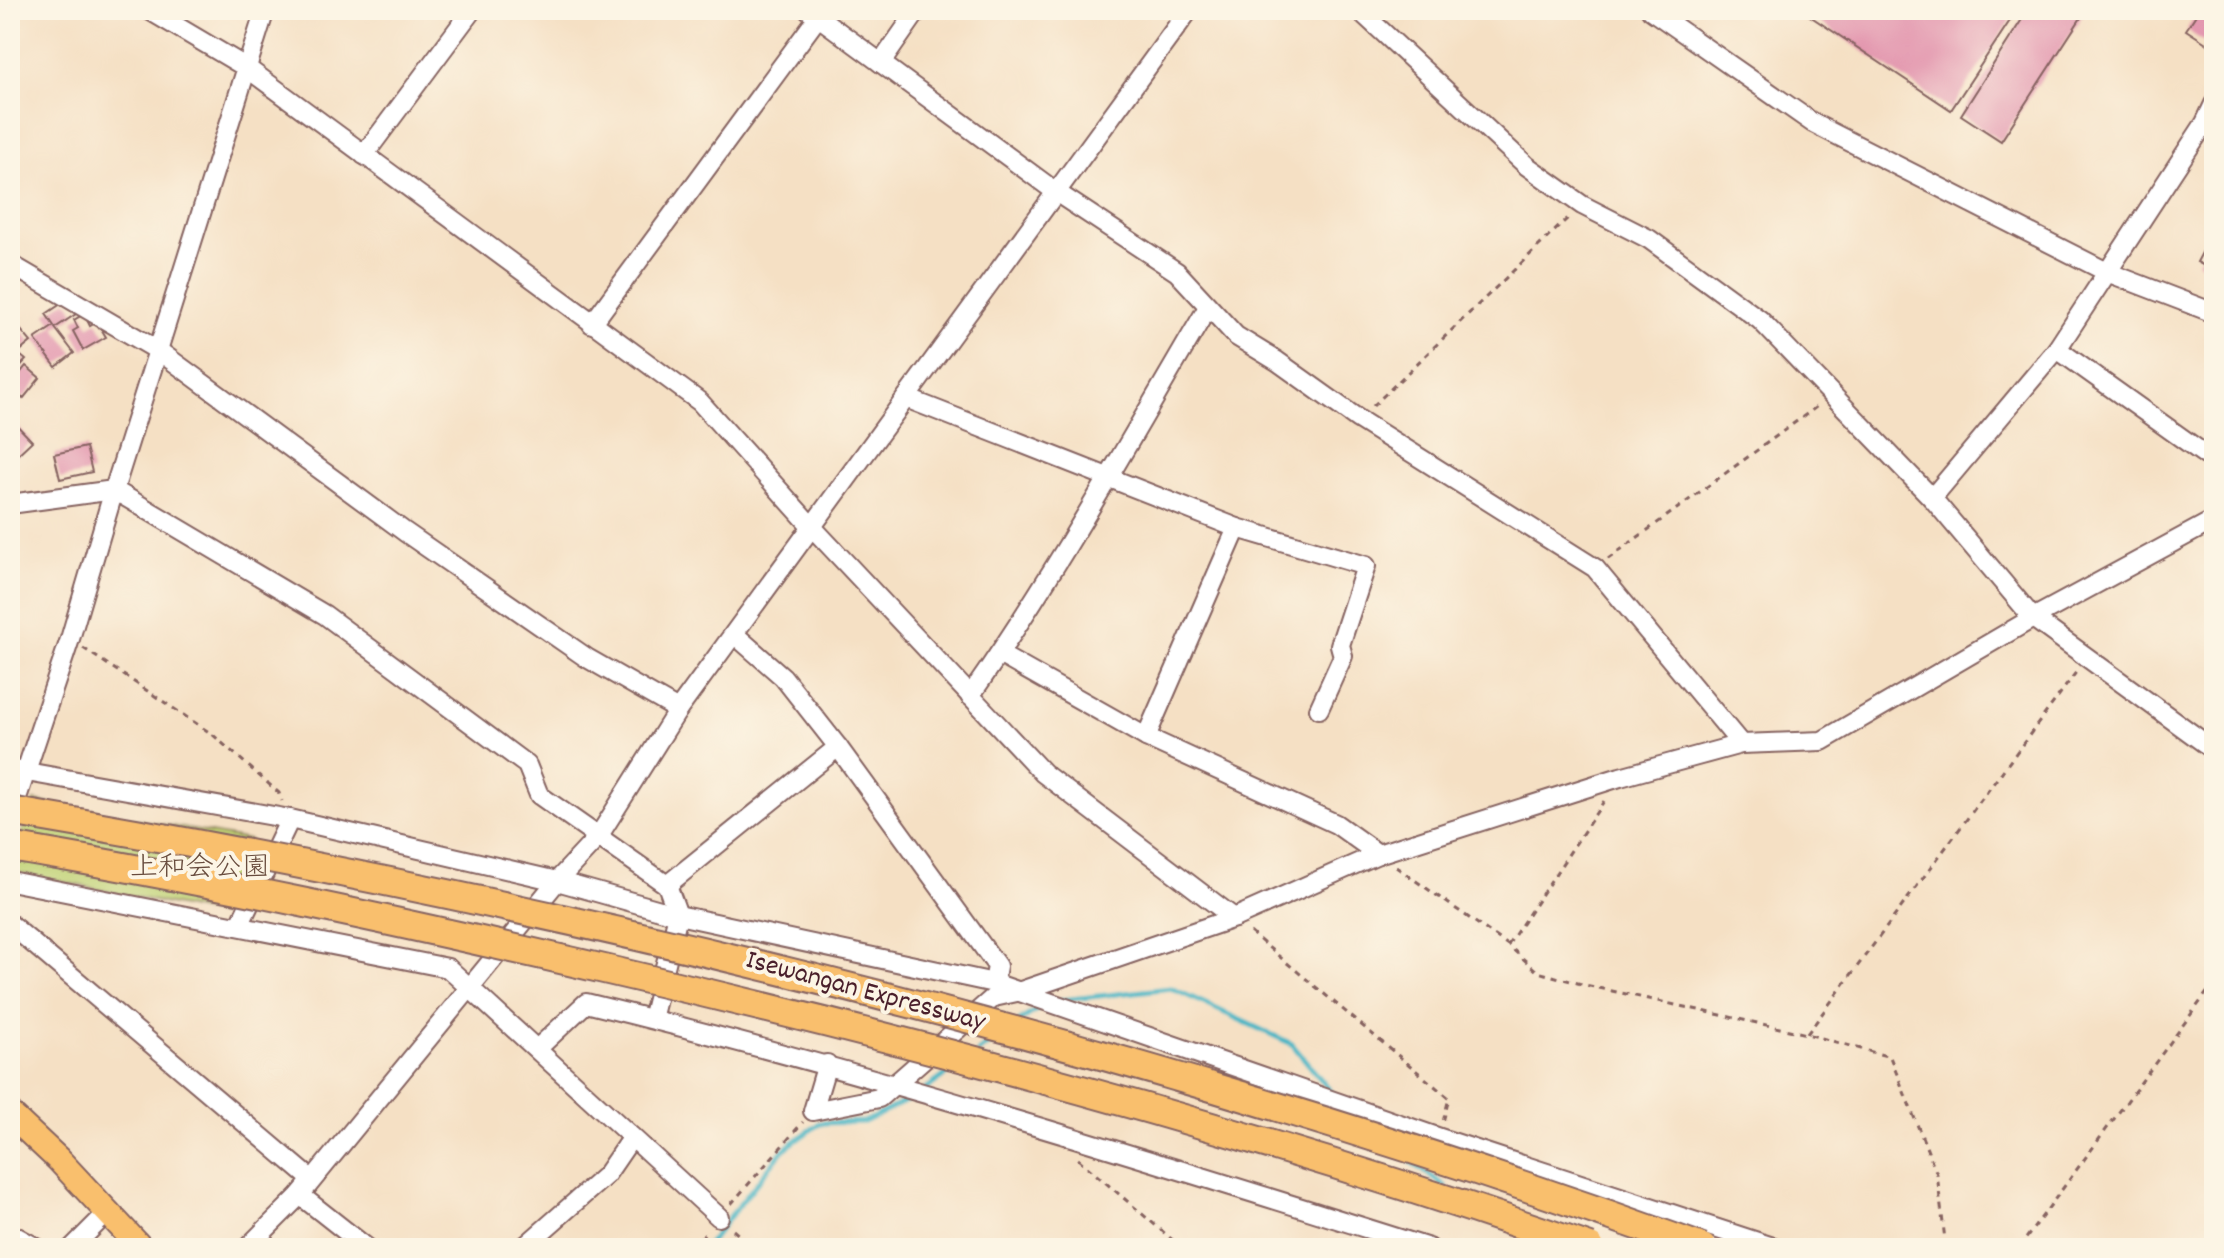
<svg xmlns="http://www.w3.org/2000/svg" width="2224" height="1258" viewBox="0 0 2224 1258" font-family="Dekko,'Klee One',sans-serif">
  <style>
    .green { fill: #c0d275; stroke: #857850; stroke-width: 2 }
    .lines { fill: none; stroke-linecap: round; stroke-linejoin: round }
    .stream { stroke: #49b6c5; stroke-width: 5 }
    .building { fill: #e397af }
    .minor-casing { stroke: #866361; stroke-width: 22 }
    .major-casing { stroke: #866361; stroke-width: 28 }
    .path { stroke: #866361; stroke-width: 3; stroke-dasharray: 6 6; stroke-linecap: butt }
    .minor { stroke: #fff; stroke-width: 18 }
    .major { stroke: #f9bf6d; stroke-width: 24 }
    .highway-bridge-casing { stroke: #866361; stroke-width: 32; stroke-linecap: butt }
    .highway-bridge { stroke: #f9bf6d; stroke-width: 28 }
    .labels { text-anchor: middle; dominant-baseline: central; stroke-width: 8; stroke-linejoin: round; paint-order: stroke }
    .park-label { font-size: 28px; fill: #684c3e; stroke: #fcf5e5 }
    .street-label { font-size: 28px; fill: #4a1f2b; stroke: #fcf5e5 }
  </style>
  <rect width="100%" height="100%" fill="#fcf5e5"/>
  <filter id="ink" filterUnits="userSpaceOnUse"><feTurbulence type="fractalNoise" baseFrequency=".0125" numOctaves="2"/><feDisplacementMap in="SourceGraphic" scale="16" xChannelSelector="R" yChannelSelector="G"/><feConvolveMatrix kernelMatrix="1 2 1 2 8 2 1 2 1" color-interpolation-filters="sRGB"/></filter>
  <filter id="wash" filterUnits="userSpaceOnUse"><feTurbulence type="fractalNoise" baseFrequency=".006" numOctaves="4" result="noise"/><feDisplacementMap in="SourceGraphic" scale="32" xChannelSelector="R" yChannelSelector="G"/><feGaussianBlur stdDeviation="1.8" result="paint"/><feColorMatrix in="noise" values="0 0 0 0 0 0 0 0 0 0 0 0 0 0 0 0 0 1.4 0 .05"/><feComposite in="paint" operator="in"/></filter>
  <g filter="url(#wash)">
    <rect width="100%" height="100%" fill="#f5e0c4"/>
    <polygon class="green" points="34,801 249,840 231,917 10,871 10,864"/>
    <g class="lines">
      <g class="stream">
        <polyline points="1062,1000 1171,988 1292,1044 1332,1093"/>
        <polyline points="1020,1021 1042,1006"/>
        <polyline points="978,1052 999,1036"/>
        <polyline points="926,1089 957,1067"/>
        <polyline points="1411,1162 1445,1186"/>
        <polyline points="705,1248 783,1150 820,1123 864,1122 914,1097"/>
      </g>
    </g>
    <g id="blocks">
      <g class="building">
        <polygon points="1801,10 2017,10 1951,110"/>
        <polygon points="2028,10 2086,10 2001,141 1961,115"/>
        <polygon points="2199,10 2214,10 2214,48 2186,30"/>
        <polygon points="2214,230 2214,271 2197,262"/>
        <polygon points="67,300 76,314 55,328 74,353 56,367 35,339 54,326 46,314"/>
        <polygon points="84,314 90,326 97,322 106,337 83,350 73,331 78,328 74,320"/>
        <polygon points="10,317 31,342 20,351 10,339"/>
        <polygon points="15,351 26,360 12,375 10,356"/>
        <polygon points="26,366 40,378 23,399 10,386"/>
        <polygon points="10,418 32,441 16,456 10,450"/>
        <polygon points="86,447 92,472 60,479 54,454"/>
      </g>
    </g>
  </g>
  <g filter="url(#ink)">
    <use href="#blocks" fill-opacity="0" stroke="#866361" stroke-width="2"/>
    <g class="lines">
      <g class="minor-casing">
        <g id="minor">
          <polyline points="149,10 247,68 700,402 813,528 1043,773 1234,918"/>
          <polyline points="809,10 1056,192 1177,272 1236,336 1277,361 1358,419 1595,568 1741,744"/>
          <polyline points="1359,10 1527,166 1582,205 1649,239 1760,320 1932,498 2033,618 2214,750"/>
          <polyline points="1651,10 1813,123 2107,272 2214,313"/>
          <polyline points="881,63 918,10"/>
          <polyline points="364,155 472,10"/>
          <polyline points="10,264 159,351 405,532 587,658 678,710"/>
          <polyline points="592,324 818,17"/>
          <polyline points="2057,349 2214,461"/>
          <polyline points="906,398 1237,528 1366,566 1340,645 1343,656 1319,709"/>
          <polyline points="1932,498 2057,349 2205,123 2214,104"/>
          <polyline points="10,504 114,490 325,615 527,765 539,795 667,885 678,915 652,1019"/>
          <polyline points="734,634 783,677 838,747 997,966 994,983"/>
          <polyline points="999,654 1146,737 1336,824 1378,854"/>
          <path d="M970 696C1057 572 1131 437 1208 307"/>
          <polyline points="1146,737 1237,528"/>
          <polyline points="10,769 290,819 557,881 678,915 994,983 1440,1138 1776,1248"/>
          <polyline points="10,819 70,639 114,490 265,10"/>
          <polyline points="10,881 448,968 719,1217"/>
          <polyline points="667,885 838,747"/>
          <polyline points="10,924 311,1179"/>
          <polyline points="239,926 290,819"/>
          <path d="M537 1049 586 1003C870 1072 1150 1160 1429 1248"/>
          <polyline points="827,1064 813,1111 879,1098 994,997 1021,991 1234,918 1378,854 1620,777 1741,744 1822,741 2033,618 2214,520"/>
          <polyline points="300,1195 367,1248"/>
          <polyline points="10,1233 37,1248"/>
          <polyline points="72,1248 109,1211"/>
          <polyline points="247,1248 300,1195 557,881 598,837 678,710 1189,10"/>
          <polyline points="523,1248 606,1175 632,1137"/>
        </g>
      </g>
      <g class="major-casing">
        <polyline id="major" points="10,1114 58,1159 141,1248"/>
      </g>
      <g class="path">
        <polyline points="1373,406 1569,217"/>
        <polyline points="1608,559 1819,405"/>
        <polyline points="83,648 212,734 279,793 282,801"/>
        <polyline points="1396,867 1508,945 1538,972 1585,985 1807,1034 1890,1057 1937,1174 1946,1248"/>
        <polyline points="1250,932 1449,1098 1443,1122"/>
        <polyline points="1508,945 1604,801"/>
        <polyline points="1807,1034 2077,671"/>
        <polyline points="1078,1159 1182,1248"/>
        <polyline points="731,1204 803,1122"/>
        <polyline points="733,1230 754,1248"/>
        <polyline points="693,1248 708,1230"/>
        <polyline points="2019,1248 2214,983"/>
      </g>
      <use href="#minor" class="minor"/>
      <use href="#major" class="major"/>
      <g class="highway-bridge-casing">
        <g id="highway-bridge">
          <path d="M10 811C584 908 1154 1050 1702 1248"/>
          <path d="M10 847C209 880 408 924 604 969 938 1046 1266 1135 1590 1248"/>
        </g>
      </g>
      <use href="#highway-bridge" class="highway-bridge"/>
    </g>
  </g>
  <g class="labels">
    <g class="park-label">
      <text x="200" y="870">上和会公園</text>
    </g>
    <g class="street-label">
      <text transform="translate(865 993) rotate(15)">Isewangan Expressway</text>
    </g>
  </g>
  <rect width="2224" height="1258" fill="none" stroke="#fcf5e5" stroke-width="40"/>
</svg>
